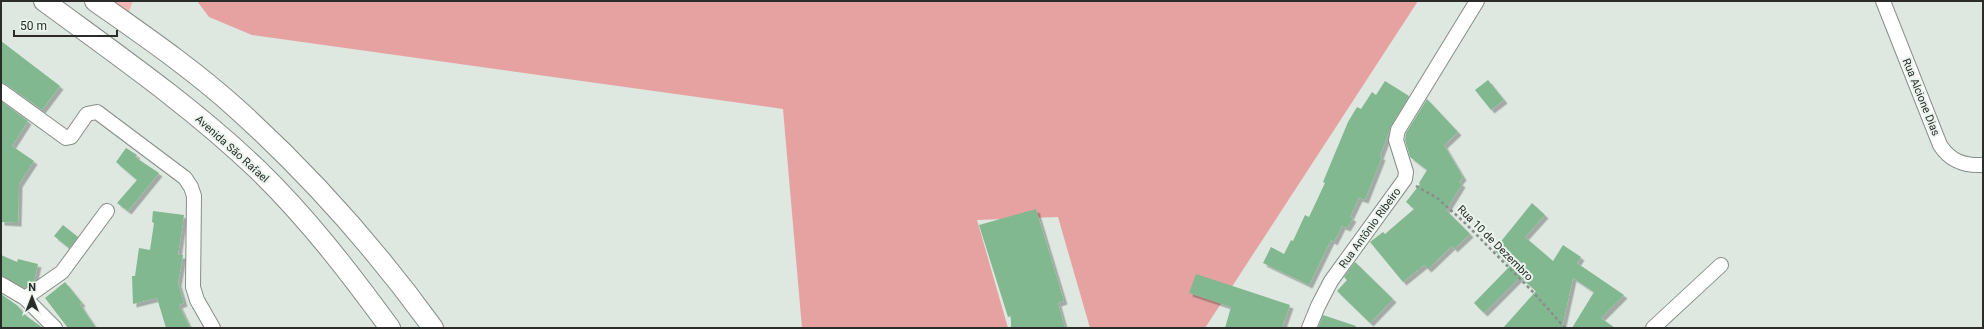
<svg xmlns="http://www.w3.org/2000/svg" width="1984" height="329" viewBox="0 0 1984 329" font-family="Roboto,sans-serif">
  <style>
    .green { fill: #f7b6b3 }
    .forest { fill: #e6a2a0 }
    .building { fill: #82b890; filter: url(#shadow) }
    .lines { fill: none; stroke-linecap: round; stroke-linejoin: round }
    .street-casing { stroke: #868e88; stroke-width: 16 }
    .secondary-casing { stroke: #868e88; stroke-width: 22 }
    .path { stroke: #888e89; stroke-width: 2.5; stroke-dasharray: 3 3; stroke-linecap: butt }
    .street { stroke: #fff; stroke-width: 14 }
    .secondary { stroke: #fff; stroke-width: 20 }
    .labels { text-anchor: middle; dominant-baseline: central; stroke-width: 4; stroke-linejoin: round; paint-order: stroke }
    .street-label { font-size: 11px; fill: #292c29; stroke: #ebf4ed }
  </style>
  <defs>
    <filter id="shadow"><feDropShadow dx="3.5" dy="3.5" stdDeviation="0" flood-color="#0004"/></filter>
  </defs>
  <rect width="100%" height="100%" fill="#dee7e0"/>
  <polygon class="green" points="111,1 133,1 128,14"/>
  <polygon class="forest" points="197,1 1418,1 1205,328 1090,328 1058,217 977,220 1008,328 802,328 783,109 252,35 209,17"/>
  <g class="building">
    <polygon points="1,41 60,86 42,110 6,84 1,83"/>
    <polygon points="1488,80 1504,100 1491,110 1475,90"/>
    <polygon points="1385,81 1409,96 1391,126 1380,156 1382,157 1365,200 1359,198 1350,217 1353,218 1347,228 1342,226 1334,242 1331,240 1309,285 1263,263 1271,247 1284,254 1291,240 1293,241 1305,215 1309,217 1325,183 1323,182 1348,122 1357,107 1361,109 1372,92 1376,95"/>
    <polygon points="1427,99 1458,132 1444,145 1463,177 1459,182 1462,184 1446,210 1470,234 1454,249 1452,246 1428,269 1424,265 1403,282 1370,242 1383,232 1385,234 1414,209 1406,202 1420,184 1419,183 1427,170 1410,157 1405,140 1406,133"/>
    <polygon points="1,101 28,121 12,146 34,161 19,184 18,223 1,222"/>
    <polygon points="126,148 137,155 135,157 159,173 128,211 117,203 137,180 116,162"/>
    <polygon points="1532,203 1545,215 1525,237 1553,261 1563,245 1581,257 1577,263 1624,295 1601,318 1615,328 1572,328 1594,292 1573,278 1562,328 1503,328 1536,291 1520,277 1484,313 1474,303 1510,266 1494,250"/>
    <polygon points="1036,209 1064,301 1058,303 1065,328 1011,328 1011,316 1008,317 979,225"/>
    <polygon points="153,211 184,215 178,255 183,255 178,283 184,303 179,305 190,328 166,328 157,298 133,304 132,276 135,276 139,248 150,250 154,223 152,222"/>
    <polygon points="63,225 78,237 69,248 54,236"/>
    <polygon points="1,255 17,262 18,259 38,264 34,281 25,288 1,276"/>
    <polygon points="1355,262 1393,299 1370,323 1337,291 1347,280 1344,277"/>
    <polygon points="1196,274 1290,305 1282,328 1225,328 1231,307 1189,293"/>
    <polygon points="65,282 82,303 80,304 85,312 96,328 68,328 45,298"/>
    <polygon points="1,294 18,306 25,315 43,328 1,328"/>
    <polygon points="1323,315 1356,326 1355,328 1318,328"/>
  </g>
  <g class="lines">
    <g class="street-casing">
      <g id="street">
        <path d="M1883 1 1940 145C1950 161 1964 166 1983 165"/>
        <polyline points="1,91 66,138 71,137 87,114 97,112 185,178 191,187 194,196 193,287 197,300 213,328"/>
        <polyline points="1,284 25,298 55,328"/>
        <polyline points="25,298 62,272 107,211"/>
        <polyline points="1309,328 1318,306 1331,281 1405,179 1406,172 1396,140 1398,130 1477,1"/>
        <polyline points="1653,328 1721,265"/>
      </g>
    </g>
    <g class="secondary-casing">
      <g id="secondary">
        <path d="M44 1C116 54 191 106 256 168 306 216 349 272 390 328"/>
        <path d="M95 1C143 35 193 69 237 109 310 175 375 248 433 328"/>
      </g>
    </g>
    <polyline class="path" points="1416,186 1437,198 1463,221 1532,291 1565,328"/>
    <use href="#street" class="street"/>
    <use href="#secondary" class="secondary"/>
  </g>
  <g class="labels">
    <g class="street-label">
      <text transform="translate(1921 97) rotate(68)">Rua Alcione Dias</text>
      <text transform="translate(232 149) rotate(42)">Avenida São Rafael</text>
      <text transform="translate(1370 228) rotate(-54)">Rua Antônio Ribeiro</text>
      <text transform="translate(1495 243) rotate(45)">Rua 10 de Dezembro</text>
    </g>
  </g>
  <rect width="1984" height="329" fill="none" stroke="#292c29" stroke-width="4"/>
  <g transform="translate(32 297)" stroke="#ebf4ed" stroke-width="3" paint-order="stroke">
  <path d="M0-3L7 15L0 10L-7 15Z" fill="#292c29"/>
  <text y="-6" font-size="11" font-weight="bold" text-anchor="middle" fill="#292c29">N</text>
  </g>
  <path d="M14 30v6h103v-6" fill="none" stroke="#292c29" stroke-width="2"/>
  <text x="20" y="30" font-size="12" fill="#292c29" stroke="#ebf4ed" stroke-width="3" paint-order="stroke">50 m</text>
</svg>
